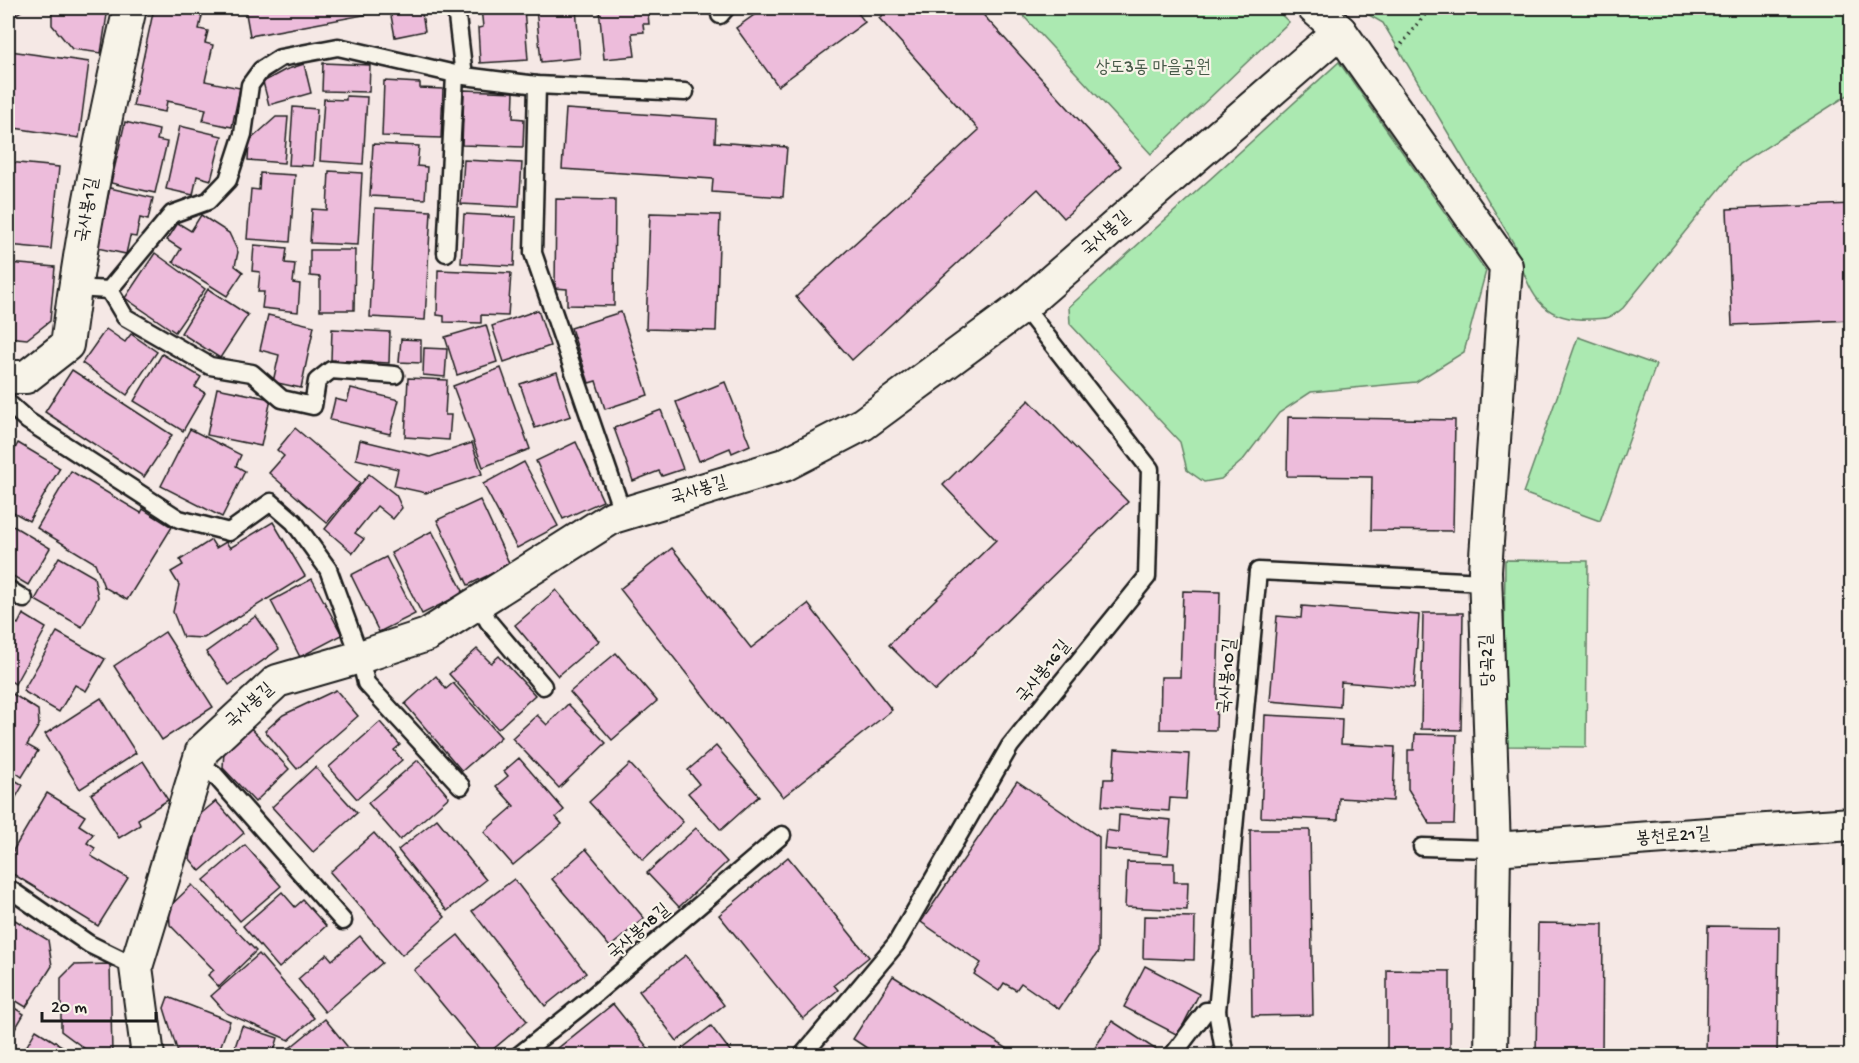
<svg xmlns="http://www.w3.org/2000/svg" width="1859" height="1063" viewBox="0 0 1859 1063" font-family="'Gochi Hand','Poor Story',sans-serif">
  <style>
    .green { fill: #abe9b1; stroke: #648266; stroke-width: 1.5 }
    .building { fill: #edbcdb; stroke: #1c1c1c; stroke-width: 1.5 }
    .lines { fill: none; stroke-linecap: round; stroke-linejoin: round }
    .lane-casing { stroke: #1c1c1c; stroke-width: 21 }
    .street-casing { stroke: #1c1c1c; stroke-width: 36 }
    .path { stroke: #1c1c1c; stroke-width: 4; stroke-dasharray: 1.5 4.5; stroke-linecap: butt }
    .lane { stroke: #f7f3e8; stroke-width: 16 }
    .street { stroke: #f7f3e8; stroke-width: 32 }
    .labels { text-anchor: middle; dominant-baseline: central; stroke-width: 4.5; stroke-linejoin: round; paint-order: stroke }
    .park-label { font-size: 18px; fill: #475a49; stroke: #f7f3e8 }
    .street-label { font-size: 18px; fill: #1c1c1c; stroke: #f7f3e8 }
  </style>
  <rect width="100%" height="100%" fill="#f5e8e5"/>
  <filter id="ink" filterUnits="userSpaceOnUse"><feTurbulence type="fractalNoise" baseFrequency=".0167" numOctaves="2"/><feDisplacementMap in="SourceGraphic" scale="12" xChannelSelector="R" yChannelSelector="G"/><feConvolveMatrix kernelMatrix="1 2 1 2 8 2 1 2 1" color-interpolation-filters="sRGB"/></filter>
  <g filter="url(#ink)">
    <g class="green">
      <polygon points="1016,8 1274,8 1289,22 1151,154"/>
      <path d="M1357 8H1851V93L1740 164 1623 308C1609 320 1606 318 1588 319 1536 322 1528 286 1514 244L1383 23Z"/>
      <polygon points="1339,62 1486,271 1464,352 1416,382 1311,392 1279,413 1243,460 1221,479 1204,482 1187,470 1180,442 1070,324 1069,307"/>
      <polygon points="1578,337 1656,365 1600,521 1523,493"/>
      <polygon points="1505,560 1588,561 1586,747 1503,746"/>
    </g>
    <g class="building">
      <polygon points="8,8 26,8 12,17"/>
      <polygon points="52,8 108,8 101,53 72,49 52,25"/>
      <polygon points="154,8 191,8 190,14 202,16 199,29 208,31 205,43 213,45 205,81 240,88 232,127 203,121 206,109 167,101 165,112 133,106"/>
      <polygon points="245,8 421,8 425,31 395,37 390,10 250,36"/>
      <polygon points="481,8 524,8 528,60 480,63 478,28 483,27"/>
      <polygon points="536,8 576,8 580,58 541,62"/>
      <polygon points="599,8 657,8 658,13 648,14 649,24 643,24 644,32 632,33 635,56 604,59"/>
      <polygon points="764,8 854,8 865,22 778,86 736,28"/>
      <polygon points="890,8 977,8 1121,166 1064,218 1038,189 852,360 796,297 979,130 879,18"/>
      <polygon points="10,51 89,62 79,138 8,127 8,67"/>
      <polygon points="323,63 370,65 369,92 322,91"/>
      <polygon points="304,64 311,93 269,105 263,82 285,70"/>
      <polygon points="384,81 420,83 420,88 443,89 441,138 382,136"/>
      <polygon points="464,90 514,92 513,118 524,119 523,147 462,145"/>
      <polygon points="346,96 367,97 363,164 320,161 324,99 346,100"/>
      <polygon points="293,107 317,109 313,166 289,165"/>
      <polygon points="566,109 716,119 715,142 787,147 783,197 712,192 713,179 562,169"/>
      <polygon points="276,117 288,117 284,163 248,160 249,141"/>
      <polygon points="125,122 159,130 157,140 167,142 155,193 111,183"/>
      <polygon points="180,126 222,136 211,180 197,176 193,195 166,189"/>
      <polygon points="373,144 419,146 417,166 427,167 425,199 370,196"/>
      <polygon points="464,160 522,163 519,207 461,204"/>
      <polygon points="8,162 59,167 51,249 8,245"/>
      <polygon points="329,171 362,173 358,245 310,243 312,209 327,210"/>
      <polygon points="260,173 295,175 290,242 247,239 251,189 259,190"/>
      <polygon points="110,188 153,198 148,220 140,218 136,237 130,236 126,254 97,248"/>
      <polygon points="556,199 615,200 614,306 567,305 567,289 555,288"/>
      <polygon points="1852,204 1852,320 1732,325 1727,209"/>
      <polygon points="375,208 431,211 425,320 370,317"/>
      <polygon points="650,213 720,215 716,331 646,329"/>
      <polygon points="464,214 516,217 514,266 461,263"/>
      <polygon points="201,215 229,233 238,252 235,266 243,272 227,296 173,262 181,249 167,240 178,223 191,231"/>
      <polygon points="254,245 287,248 285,263 295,264 293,283 300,284 298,312 262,308 264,292 258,292 260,272 252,271"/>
      <polygon points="310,250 355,250 354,310 320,310 320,277 310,276"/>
      <polygon points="155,253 205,289 175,332 125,298"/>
      <polygon points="8,263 55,267 50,321 27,339 8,337"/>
      <polygon points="438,270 511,273 508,316 481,315 481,323 444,322 444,316 437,315"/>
      <polygon points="208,289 248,315 220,358 181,333"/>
      <polygon points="538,310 550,346 504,362 492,326"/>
      <polygon points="621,312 648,395 605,409 596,381 589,383 571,328"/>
      <polygon points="268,315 314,326 301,388 273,382 279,355 260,350"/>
      <polygon points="486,325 497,362 457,375 445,337"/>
      <polygon points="106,329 125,342 131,334 157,352 127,395 82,363"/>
      <polygon points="332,329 390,332 389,363 331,360"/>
      <polygon points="401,339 421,340 421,363 399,362"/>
      <polygon points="424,348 447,349 445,377 423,375"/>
      <polygon points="162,354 201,377 195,387 205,393 183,431 134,401"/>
      <polygon points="501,368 530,449 483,467 453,386"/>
      <polygon points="72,370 172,435 144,477 45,412"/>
      <polygon points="557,372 571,416 535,428 520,384"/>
      <polygon points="408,378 447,380 445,415 451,415 449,440 405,437"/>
      <polygon points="725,382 750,445 732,453 730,448 699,461 676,402"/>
      <polygon points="217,388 271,399 261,446 207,435"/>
      <polygon points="351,388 399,400 390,434 330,420 335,399 347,402"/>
      <polygon points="1029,400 1128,502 935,691 889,645 996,540 943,485"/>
      <polygon points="661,410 683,469 662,476 659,471 633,481 614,428"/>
      <polygon points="1288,417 1455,420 1453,531 1371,530 1372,477 1287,476"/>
      <polygon points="295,428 360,483 327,523 269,473 284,456 277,450"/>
      <polygon points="190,429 241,455 236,466 245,471 222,517 161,486"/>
      <polygon points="360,440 430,457 472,443 482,474 426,493 394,486 398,469 356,459"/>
      <polygon points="576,442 603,501 563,519 536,461"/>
      <polygon points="18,443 60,468 29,521 8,509 8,462"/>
      <polygon points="524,462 558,526 517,548 483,484"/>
      <polygon points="71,471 141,513 143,509 172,527 127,600 104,587 95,563 37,528"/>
      <polygon points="369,474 396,495 402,508 393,519 377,506 355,533 364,539 353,553 325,529"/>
      <polygon points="480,500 510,565 468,585 437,520"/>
      <polygon points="273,522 305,576 204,638 183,637 173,612 179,585 171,572 183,565 180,560 211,540 216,548 226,542 230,548"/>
      <polygon points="8,523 50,548 28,585 8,573"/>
      <polygon points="432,531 464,593 422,614 391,553"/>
      <polygon points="672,548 751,648 808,604 892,710 783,797 620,589"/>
      <polygon points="59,557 94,577 98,597 82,627 35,600"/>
      <polygon points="386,557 415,614 379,632 351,575"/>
      <polygon points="312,579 342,635 300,657 271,601"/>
      <polygon points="556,590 599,641 558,676 515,625"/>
      <polygon points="1183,591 1220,592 1216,730 1160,729 1161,677 1180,677"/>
      <polygon points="1302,606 1419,615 1414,688 1341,682 1340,707 1270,701 1277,616 1301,618"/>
      <polygon points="1423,613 1463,613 1461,730 1421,729"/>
      <polygon points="23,614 46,628 15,684 8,679 8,619 18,624"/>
      <polygon points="256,616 279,649 229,685 206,652"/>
      <polygon points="57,632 105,659 86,691 75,685 59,712 23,691"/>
      <polygon points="165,632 213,707 162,740 114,666"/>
      <polygon points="477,649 491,663 499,656 535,695 498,729 449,674"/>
      <polygon points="616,653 657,701 612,740 570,692"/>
      <polygon points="436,676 446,689 453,683 501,737 462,771 405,704"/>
      <polygon points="336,690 358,716 297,769 265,731 283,715"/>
      <polygon points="8,691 38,710 39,725 27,745 38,751 22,777 8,767"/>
      <polygon points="101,698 136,753 80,789 45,734"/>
      <polygon points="568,704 606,743 559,788 512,738 537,715 547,725"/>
      <polygon points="1265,715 1342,719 1341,744 1395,747 1393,801 1339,798 1338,820 1261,817"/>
      <polygon points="380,722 400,745 394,750 402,760 357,799 329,767"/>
      <polygon points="249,726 289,769 255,802 223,768 224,750"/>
      <polygon points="1415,734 1457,735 1454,824 1430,824 1408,789 1408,750 1414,750"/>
      <polygon points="716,746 759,796 721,830 688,793 699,784 688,770"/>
      <polygon points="1115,749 1189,754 1186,799 1170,798 1169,811 1102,806 1104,779 1113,779"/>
      <polygon points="519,758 564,810 556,817 562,824 513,865 484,832 514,806 496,786 508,776 504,771"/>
      <polygon points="418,760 449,797 400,840 368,803"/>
      <polygon points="143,761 168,800 138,819 140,825 119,838 91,794"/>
      <polygon points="630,764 683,822 643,860 589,802"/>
      <polygon points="315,767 357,813 313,852 272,807"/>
      <polygon points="8,776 23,785 8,811"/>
      <polygon points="1017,781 1099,837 1098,952 1059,1009 1021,983 1016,990 1004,983 999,991 974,974 981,963 921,922"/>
      <polygon points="47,793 85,816 79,825 93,834 87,843 95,848 91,856 128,878 98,926 8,871 8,859"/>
      <polygon points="216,801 244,833 200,871 190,859 197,817"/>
      <polygon points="1119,815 1171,820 1168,855 1104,849 1106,830 1118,832"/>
      <polygon points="437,819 486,880 447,911 398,850"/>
      <polygon points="696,828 727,862 679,907 647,873"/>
      <polygon points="1250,830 1310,830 1313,1015 1252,1016"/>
      <polygon points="374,833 445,917 402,955 330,872"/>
      <polygon points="245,845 281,886 240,921 204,880"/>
      <polygon points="586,849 644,918 610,947 552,879"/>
      <polygon points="788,857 869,957 834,985 838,990 803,1019 719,915"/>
      <polygon points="1127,862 1174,863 1174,882 1188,882 1187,910 1125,907"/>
      <polygon points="514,879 586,973 545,1006 472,911"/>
      <polygon points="192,885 256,951 219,987 208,975 214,970 170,925 169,907"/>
      <polygon points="282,892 295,907 303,900 326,926 279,968 243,926"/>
      <polygon points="1144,916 1195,917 1194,960 1143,958"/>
      <polygon points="15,920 48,940 52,966 26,1007 8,996 8,933"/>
      <polygon points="1538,923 1603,924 1602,1056 1536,1056"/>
      <polygon points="1708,926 1779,927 1777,1056 1706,1056"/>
      <polygon points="458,935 527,1021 485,1056 414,970"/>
      <polygon points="360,936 382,963 325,1012 298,979 327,954 332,960"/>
      <polygon points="259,954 314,1018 289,1040 226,1013 211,996"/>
      <polygon points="686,955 724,1005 677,1041 639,991"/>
      <polygon points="110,964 112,1053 92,1054 61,1031 61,978 74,965"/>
      <polygon points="1145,966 1199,994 1178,1035 1124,1007"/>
      <polygon points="1387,970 1450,971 1450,1056 1387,1056"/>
      <polygon points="893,976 1019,1056 879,1056 853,1039"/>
      <polygon points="168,997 230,1021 217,1056 179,1056 164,1008"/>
      <polygon points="8,1004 24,1014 8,1041"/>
      <polygon points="613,1004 652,1053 648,1056 562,1056 557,1049"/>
      <polygon points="325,1019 355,1056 280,1056"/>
      <polygon points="1112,1021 1158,1051 1155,1056 1091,1054"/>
      <polygon points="242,1026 278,1038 274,1051 269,1056 232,1056"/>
      <polygon points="711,1026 734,1056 676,1056 675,1054"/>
      <polygon points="36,1030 78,1056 21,1056"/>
    </g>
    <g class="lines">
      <g class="lane-casing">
        <g id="lane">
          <polyline points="456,8 464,76"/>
          <polyline points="720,15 726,8"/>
          <polyline points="537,85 533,253 623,514"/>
          <polyline points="446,253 455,75"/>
          <polyline points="75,288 109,290"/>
          <polyline points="109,290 172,214 208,201 228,180 243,134 250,85 261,70 280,58 338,47 464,76 537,85 685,92"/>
          <polyline points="109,290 125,317 210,366 252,373 282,399 313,406 317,381 331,370 395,375"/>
          <polyline points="8,403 28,421 179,519 229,532 271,502 294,522 328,569 360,657 366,683 461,786"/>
          <polyline points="8,589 24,599"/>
          <polyline points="480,602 488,621 543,686"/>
          <polyline points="197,766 213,773 343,921"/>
          <polyline points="1422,847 1494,849"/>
          <polyline points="8,888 89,944 136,967"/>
          <polyline points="518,1056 581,1006 782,835"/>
          <polyline points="802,1056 896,944 1010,746 1147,577 1150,469 1023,306"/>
          <polyline points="1172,1056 1206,1011 1217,1011"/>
          <polyline points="1225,1056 1217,1011 1258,571 1485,582"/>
        </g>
      </g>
      <g class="street-casing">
        <g id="street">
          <polyline points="1314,8 1340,31 1506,266 1485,571 1494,849 1491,1056"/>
          <path d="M8 377H26L67 345C82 231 104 119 130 8"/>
          <polyline points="1494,849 1852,824"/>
          <polyline points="148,1056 136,967 202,751 277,681 360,657 427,635 613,517 784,465 863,424 1023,306 1340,31"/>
        </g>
      </g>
      <polyline class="path" points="1398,49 1430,8"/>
      <use href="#lane" class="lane"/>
      <use href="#street" class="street"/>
    </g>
  </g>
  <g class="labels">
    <g class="park-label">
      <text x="1153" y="68">상도3동 마을공원</text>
    </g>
    <g class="street-label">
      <text transform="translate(88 210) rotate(-80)">국사봉1길</text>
      <text transform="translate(1106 234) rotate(-41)">국사봉길</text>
      <text transform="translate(699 491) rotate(-17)">국사봉길</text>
      <text transform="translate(1488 660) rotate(-92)">당곡2길</text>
      <text transform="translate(1044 672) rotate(-51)">국사봉16길</text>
      <text transform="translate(1228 676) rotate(-85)">국사봉10길</text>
      <text transform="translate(250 706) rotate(-42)">국사봉길</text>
      <text transform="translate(1673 837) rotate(-4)">봉천로21길</text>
      <text transform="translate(639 932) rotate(-40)">국사봉18길</text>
    </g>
  </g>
  <rect width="1859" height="1063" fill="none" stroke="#f7f3e8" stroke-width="30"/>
  <rect x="15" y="15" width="1829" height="1033" fill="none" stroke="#1c1c1c" stroke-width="2" filter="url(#ink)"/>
  <path d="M42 1012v9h114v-9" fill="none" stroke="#1c1c1c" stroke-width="3"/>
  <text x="51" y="1012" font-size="18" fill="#1c1c1c" stroke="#f7f3e8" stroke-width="4.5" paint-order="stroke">20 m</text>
</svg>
